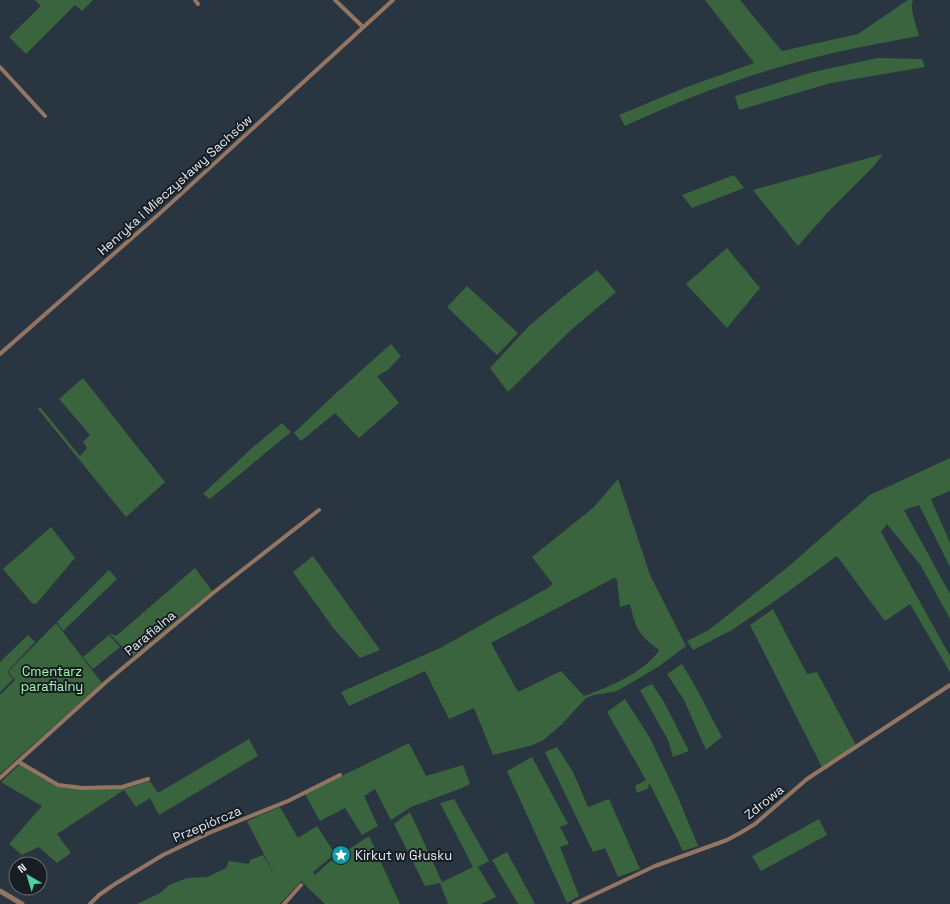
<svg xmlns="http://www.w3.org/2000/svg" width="950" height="904" viewBox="0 0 950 904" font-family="'Space Grotesk',sans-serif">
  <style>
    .green { fill: #39643d; fill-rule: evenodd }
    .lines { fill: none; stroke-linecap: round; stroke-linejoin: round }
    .minor { stroke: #947561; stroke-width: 4 }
    .tertiary { stroke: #947561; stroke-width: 5 }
    .labels { text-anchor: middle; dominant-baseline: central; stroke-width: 4; stroke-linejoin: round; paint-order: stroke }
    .street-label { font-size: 13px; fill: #e3ebf3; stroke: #171d22 }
    .park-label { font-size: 13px; fill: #a0faa9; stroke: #171d22 }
    .poi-label { font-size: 13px; fill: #e3ebf3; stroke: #171d22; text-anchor: start }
  </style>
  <rect width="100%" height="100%" fill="#293641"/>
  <g class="green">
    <polygon points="35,0 93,0 82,11 75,5 26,54 9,37 41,6"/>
    <path d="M705 0H740L782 51 858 34 908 0H913C909 8 917 27 919 36 882 43 845 49 809 59 746 75 684 98 625 126L619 115 684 88 754 63Z"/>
    <polygon points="878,58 922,59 925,67 831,83 739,110 735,96 813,72"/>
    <polygon points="883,154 873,167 829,211 798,246 753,190"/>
    <polygon points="734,175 744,188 692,208 682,195"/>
    <polygon points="727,248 760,288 727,328 686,284"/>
    <polygon points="597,270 616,292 571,330 508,392 490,368 529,326 568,293"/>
    <polygon points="467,286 518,333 497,355 447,307"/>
    <polygon points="391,344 401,356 388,370 377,376 399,403 359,438 335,413 301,441 294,433 334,395"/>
    <polygon points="83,378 165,482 126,517 38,409 40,407 80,456 87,448 83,442 90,435 59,399"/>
    <polygon points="282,423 291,432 210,499 203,494 253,447"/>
    <polygon points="950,458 950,491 931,499 950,543 950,567 919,505 904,510 950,594 950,619 921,566 887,524 881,532 950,656 950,672 910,604 885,621 837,556 779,598 732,630 693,650 687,641 709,630 789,566 870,495"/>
    <path d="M618 479 650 575 686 646 658 667 617 691 594 695 586 698 562 724 545 739 533 745 493 755 474 708 449 719 425 671 349 706 341 692 440 648 546 589 553 584 532 557 594 507ZM614 578 617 579 620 607 630 604C636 629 638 634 659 650 647 671 607 688 584 696L561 671 518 692 491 643Z"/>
    <polygon points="51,527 75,558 36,604 32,603 3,569"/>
    <polygon points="313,556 380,650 360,658 334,629 293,572"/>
    <polygon points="195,568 212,591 132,657 109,633 116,636"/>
    <polygon points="109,570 117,579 63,631 57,622"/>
    <polygon points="773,609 807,674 817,672 857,747 823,769 750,625"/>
    <polygon points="56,623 102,683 0,774 0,695 15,680 8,672"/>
    <polygon points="28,635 35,642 7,672 13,679 0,692 0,662"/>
    <polygon points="109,635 120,647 93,669 83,657"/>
    <polygon points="682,664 695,686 722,737 706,750 684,700 667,674"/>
    <polygon points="652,684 664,702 689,751 673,757 668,740 640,690"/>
    <polygon points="625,699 650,738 677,795 698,846 683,851 650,784 648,785 649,788 637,793 635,786 646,780 607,712"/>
    <polygon points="249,739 258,756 159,815 150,798 136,807 124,790 57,834 71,853 57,863 39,847 22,855 9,844 42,806 1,782 20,764 57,787 124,789 150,781 158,793"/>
    <polygon points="409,743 426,776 463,765 470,784 462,788 411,807 391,820 375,789 364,796 378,826 362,835 345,808 320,821 305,794"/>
    <polygon points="557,747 573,772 588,807 609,799 640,869 618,877 605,848 593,852 545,752"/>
    <polygon points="532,757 568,824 560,827 569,844 560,847 579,896 567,903 507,771"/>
    <polygon points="454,799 489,861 478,867 496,897 481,904 448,904 440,883 425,886 394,824 410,812 442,882 473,867 440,803"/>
    <polygon points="280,807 298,838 317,826 335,854 313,872 315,875 328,863 369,836 400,904 325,904 301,881 280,904 137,904 160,893 169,885 187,878 207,877 226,868 229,861 249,864 250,860 263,855 275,876 247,821"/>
    <polygon points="819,819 827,835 761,871 752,856"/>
    <polygon points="507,852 535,904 518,904 492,860"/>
  </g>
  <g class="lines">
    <g class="minor">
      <polyline points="195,0 198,4"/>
      <polyline points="335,0 363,27"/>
      <polyline points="0,67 45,116"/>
      <polyline points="0,354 158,215 393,0"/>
      <polyline points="19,762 58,785 83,788 122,787 148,779"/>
      <polyline points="0,778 106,682 213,593 319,510"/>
      <polyline points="90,904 99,895 115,884 163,855 209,833 288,801 340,775"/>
      <polyline points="284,904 301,885"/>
      <polyline points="574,904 655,866 727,840 740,833 755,824 807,779 950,685"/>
    </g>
    <polyline class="tertiary" points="0,891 22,904"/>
  </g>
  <defs>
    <g id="sight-disc" transform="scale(1)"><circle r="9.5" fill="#0f9aa8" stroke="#171d22"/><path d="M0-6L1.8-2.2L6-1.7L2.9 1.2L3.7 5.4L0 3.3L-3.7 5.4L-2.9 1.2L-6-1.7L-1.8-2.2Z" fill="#fff"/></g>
  </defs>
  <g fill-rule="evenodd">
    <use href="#sight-disc" x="341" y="855"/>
  </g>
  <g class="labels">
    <g class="street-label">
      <text transform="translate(175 185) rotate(-42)">Henryka i Mieczysławy Sachsów</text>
      <text transform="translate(150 633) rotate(-40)">Parafialna</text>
      <text transform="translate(764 802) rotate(-39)">Zdrowa</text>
      <text transform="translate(207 824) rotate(-23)">Przepiórcza</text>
    </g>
    <g class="park-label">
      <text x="52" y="671">Cmentarz<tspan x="52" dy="15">parafialny</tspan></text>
    </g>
    <g class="poi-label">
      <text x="355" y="855">Kirkut w Głusku</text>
    </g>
  </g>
  <g transform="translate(28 876) rotate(322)"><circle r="19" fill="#171d22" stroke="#696f76"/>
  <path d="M0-3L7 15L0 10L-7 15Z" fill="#49d49d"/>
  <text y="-6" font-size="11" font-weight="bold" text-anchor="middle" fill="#e3ebf3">N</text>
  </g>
</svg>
